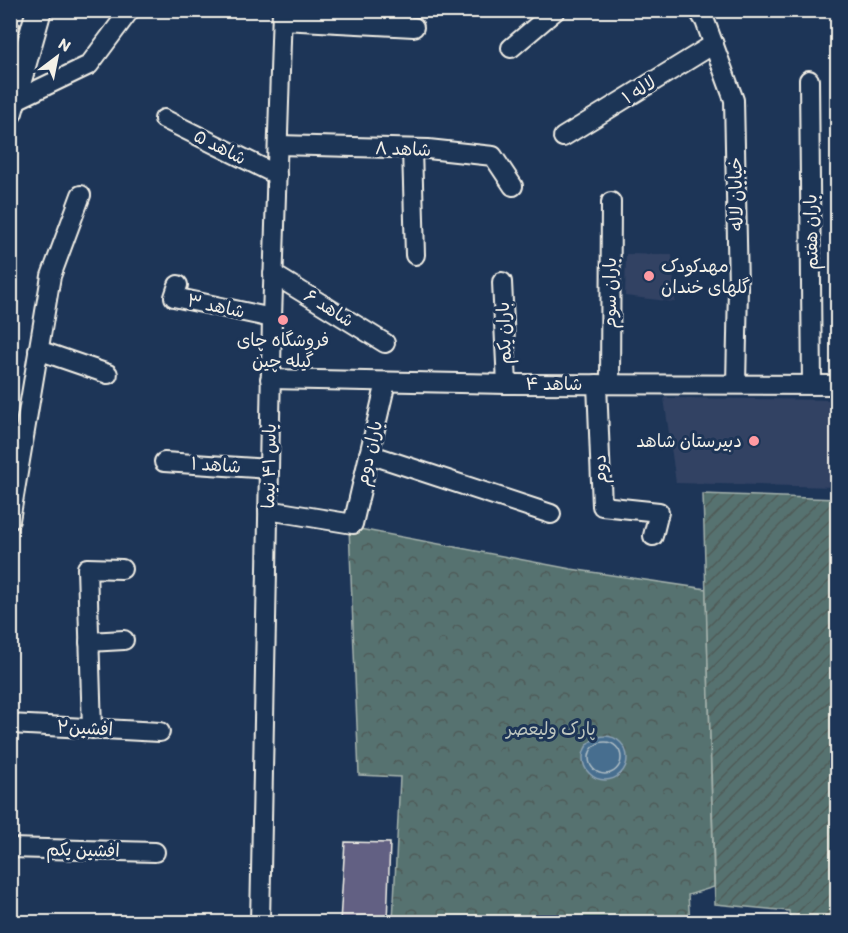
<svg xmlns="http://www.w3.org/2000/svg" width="848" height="933" viewBox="0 0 848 933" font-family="Itim,'Playpen Sans Arabic',sans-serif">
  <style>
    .built { fill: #324264 }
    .forest { fill: url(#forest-crowns); stroke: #a5b2ac; stroke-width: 1.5 }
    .garden { fill: url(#garden-furrows); stroke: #a5b2ac; stroke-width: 1.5 }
    .water { fill: #476e8f; stroke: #8ca2b3; stroke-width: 1.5 }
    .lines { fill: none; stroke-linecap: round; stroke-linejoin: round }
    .shore { stroke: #afbdc4; stroke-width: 1.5 }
    .building { fill: #626183; stroke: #f4f1e8; stroke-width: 1.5 }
    .minor-casing { stroke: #f4f1e8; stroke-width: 22 }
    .major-casing { stroke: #f4f1e8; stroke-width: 28 }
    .minor { stroke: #1d3557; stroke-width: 18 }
    .major { stroke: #1d3557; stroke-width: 24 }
    .poi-dot { fill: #ff9aa2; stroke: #1d3557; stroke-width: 2 }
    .labels { text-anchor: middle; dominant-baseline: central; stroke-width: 6; stroke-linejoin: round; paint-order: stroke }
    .street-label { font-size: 18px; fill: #f4f1e8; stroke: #1d3557 }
    .poi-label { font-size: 18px; fill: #f4f1e8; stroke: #1d3557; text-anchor: start }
    .park-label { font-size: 18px; fill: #bdc5be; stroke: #1d3557 }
  </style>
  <defs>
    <pattern id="forest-crowns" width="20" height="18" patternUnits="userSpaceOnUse" patternTransform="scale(1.5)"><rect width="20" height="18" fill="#567270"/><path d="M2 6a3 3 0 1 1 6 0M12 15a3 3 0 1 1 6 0" fill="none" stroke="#4f5b59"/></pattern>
    <pattern id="garden-furrows" width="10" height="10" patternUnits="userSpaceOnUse" patternTransform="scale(1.5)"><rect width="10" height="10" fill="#567270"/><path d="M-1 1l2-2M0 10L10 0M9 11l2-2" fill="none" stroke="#4f5b59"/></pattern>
  </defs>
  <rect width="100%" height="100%" fill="#1d3557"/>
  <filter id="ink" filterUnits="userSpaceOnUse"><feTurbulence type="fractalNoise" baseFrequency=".0167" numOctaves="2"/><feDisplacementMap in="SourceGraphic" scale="12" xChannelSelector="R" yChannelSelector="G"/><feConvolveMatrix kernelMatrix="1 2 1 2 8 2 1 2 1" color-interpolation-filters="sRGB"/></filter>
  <g filter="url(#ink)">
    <g class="built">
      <polygon points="626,254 672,255 675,302 625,296"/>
      <polygon points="664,398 837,400 837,487 676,483"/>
    </g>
    <polygon class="forest" points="349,527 571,569 706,589 714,887 688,895 690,922 393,922 400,777 359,775"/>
    <polygon class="garden" points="703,494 837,499 837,922 790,922 789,911 715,904"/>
    <circle class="water" cx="605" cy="758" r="22"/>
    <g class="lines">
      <circle class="shore" cx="605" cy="758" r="16"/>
    </g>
    <g class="building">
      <polygon points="10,20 20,24 12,53 10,53"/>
      <polygon points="345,842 390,843 387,922 340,922"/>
    </g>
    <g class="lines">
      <g class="minor-casing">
        <g id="minor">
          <polyline points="698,10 705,21 734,100 738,287 736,384"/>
          <polyline points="282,20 414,27"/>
          <polyline points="511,48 556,10"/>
          <polyline points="809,80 812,384"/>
          <polyline points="14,101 89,65 130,10"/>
          <polyline points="164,119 277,175"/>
          <polyline points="563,137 714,44"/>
          <polyline points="278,145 428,149 493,156 513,186"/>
          <polyline points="412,149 415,255"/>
          <polyline points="273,274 385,343"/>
          <polyline points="502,282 507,384"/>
          <polyline points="178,285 174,297 272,318"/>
          <polyline points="38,350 108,374"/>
          <polyline points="270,379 507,384 838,385"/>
          <polyline points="597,384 602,506 659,512 653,536"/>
          <polyline points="610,384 611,202"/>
          <polyline points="369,454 551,514"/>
          <polyline points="164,462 269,469"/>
          <polyline points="268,510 353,524 386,382"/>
          <polyline points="10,520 51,276 81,195"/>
          <polyline points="89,642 124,640"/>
          <polyline points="10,724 160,732"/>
          <polyline points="92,729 87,568 122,569"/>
          <polyline points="10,848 155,852"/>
          <polyline points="260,922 272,318 282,10"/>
        </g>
      </g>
      <g class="major-casing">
        <polyline id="major" points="10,112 39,10"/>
      </g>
      <use href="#minor" class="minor"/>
      <use href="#major" class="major"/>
    </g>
  </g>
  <g class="poi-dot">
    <circle cx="649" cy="276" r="6"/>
    <circle cx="283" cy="320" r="6"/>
    <circle cx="754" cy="441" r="6"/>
  </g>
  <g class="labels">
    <g class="street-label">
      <text transform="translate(639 90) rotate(-32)">لاله ۱</text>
      <text transform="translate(220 147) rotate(27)">شاهد ۵</text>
      <text transform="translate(403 149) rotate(2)">شاهد ۸</text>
      <text transform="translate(736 194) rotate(-91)">خیابان لاله</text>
      <text transform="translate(811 232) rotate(-91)">باران هفتم</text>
      <text transform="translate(610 293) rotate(-90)">باران سوم</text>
      <text transform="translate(216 306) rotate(12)">شاهد ۳</text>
      <text transform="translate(329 308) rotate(32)">شاهد ۶</text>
      <text transform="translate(504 333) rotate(-92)">باران یکم</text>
      <text x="554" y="384">شاهد ۴</text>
      <text transform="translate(369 453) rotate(-77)">باران دوم</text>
      <text transform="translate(216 465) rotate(4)">شاهد ۱</text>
      <text transform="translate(269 466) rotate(-89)">یاس ۴۱ نیما</text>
      <text transform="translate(600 469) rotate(-92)">دوم</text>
      <text transform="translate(85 728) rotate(3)">افشین۲</text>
      <text transform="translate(83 850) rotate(1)">افشین یکم</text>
    </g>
    <g class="poi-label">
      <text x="661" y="266">مهدکودک<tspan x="661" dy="21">گلهای خندان</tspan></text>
      <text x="283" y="340" text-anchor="middle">فروشگاه چای<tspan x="283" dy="21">گیله‌ چین</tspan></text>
      <text x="742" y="441" text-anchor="end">دبیرستان شاهد</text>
    </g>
    <g class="park-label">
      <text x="551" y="729">پارک ولیعصر</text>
    </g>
  </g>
  <rect width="848" height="933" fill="none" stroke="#1d3557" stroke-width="36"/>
  <rect x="18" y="18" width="812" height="897" fill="none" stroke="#f4f1e8" stroke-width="2" filter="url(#ink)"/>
  <g transform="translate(57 57) rotate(32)" stroke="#1d3557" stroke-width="4.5" paint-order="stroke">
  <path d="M0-4.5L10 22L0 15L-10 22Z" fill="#f4f1e8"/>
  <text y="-9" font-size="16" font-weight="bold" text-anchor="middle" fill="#f4f1e8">N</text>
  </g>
</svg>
